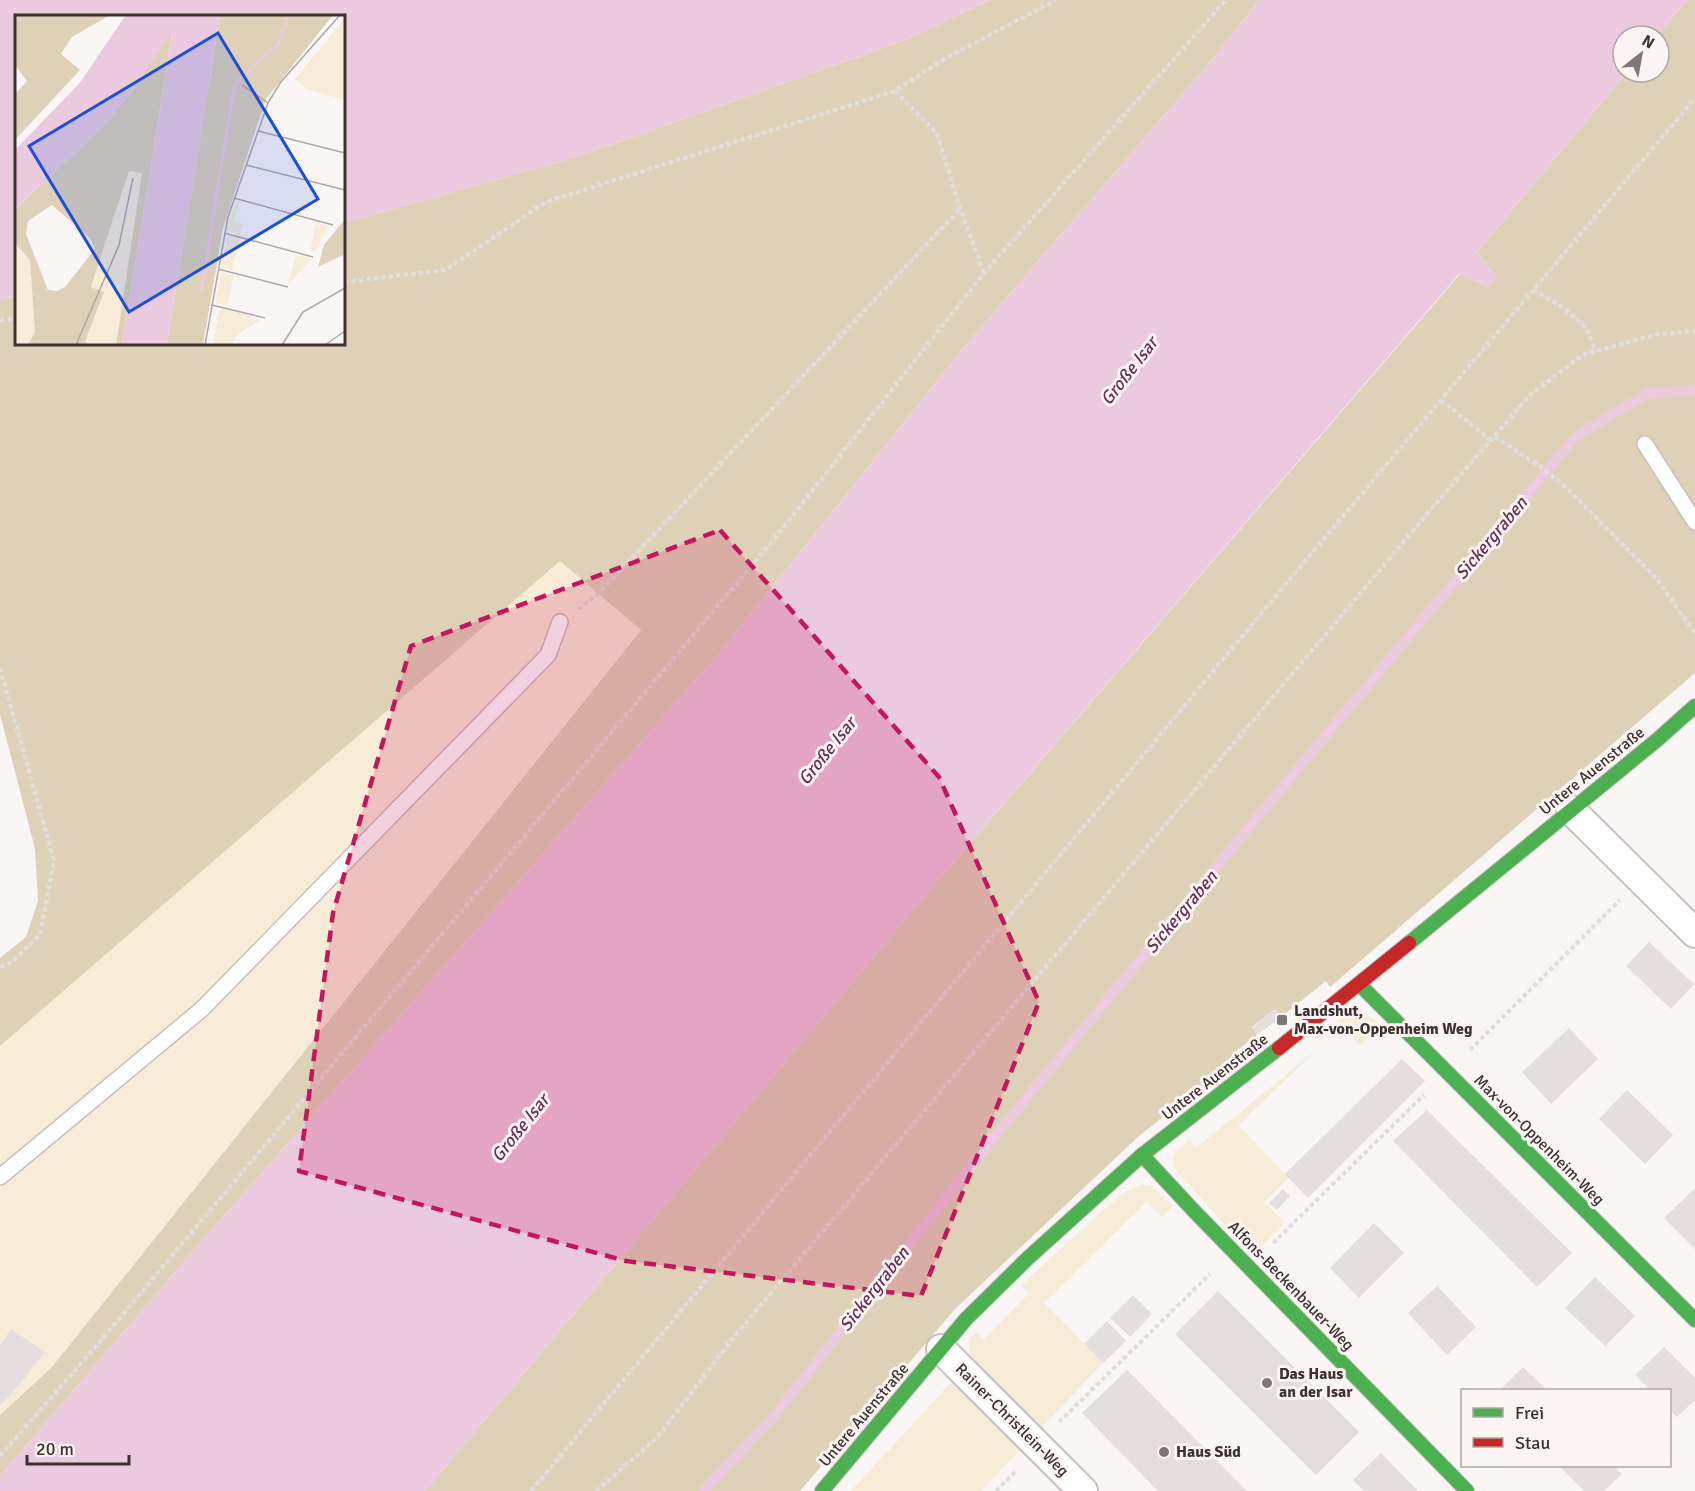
<svg xmlns="http://www.w3.org/2000/svg" width="1695" height="1491" viewBox="0 0 1695 1491" font-family="Signika,sans-serif">
  <style>
    .green { fill: #f8ecd8 }
    .forest { fill: #dfd1b8 }
    .water { fill: #ebc9de }
    .lines { fill: none; stroke-linecap: round; stroke-linejoin: round }
    .stream { stroke: #ebc9de; stroke-width: 10 }
    .building { fill: #e5ddde }
    .lane-casing { stroke: #c6bfbe; stroke-width: 18 }
    .street-casing { stroke: #c6bfbe; stroke-width: 32 }
    .fast-casing { stroke: #c6bfbe; stroke-width: 16 }
    .jam-casing { stroke: #c6bfbe; stroke-width: 16 }
    .path { stroke: #e0dedd; stroke-width: 4; stroke-dasharray: 4.5 3; stroke-linecap: butt }
    .lane { stroke: #fefefe; stroke-width: 15 }
    .street { stroke: #fefefe; stroke-width: 28 }
    .fast { stroke: #4caf50; stroke-width: 14 }
    .jam { stroke: #c62828; stroke-width: 14 }
    .marked { fill: #c2185b; fill-opacity: 0.2; stroke: #c2185b; stroke-width: 4.5; stroke-dasharray: 12 8; stroke-linejoin: round }
    .poi-dot { fill: #807675; stroke: #fcf5f4; stroke-width: 2 }
    .labels { text-anchor: middle; dominant-baseline: central; stroke-width: 6; stroke-linejoin: round; paint-order: stroke }
    .street-label { font-size: 16px; fill: #3e312f; stroke: #fcf5f4 }
    .poi-label { font-size: 16px; font-weight: bold; fill: #3e312f; stroke: #fcf5f4; text-anchor: start }
    .water-label { font-size: 18px; font-style: italic; fill: #672f55; stroke: #fcf5f4 }
    .inset-river { fill: none; stroke: #ebc9de; stroke-width: 3 }
    .inset-road { fill: none; stroke: #afa7a6; stroke-width: 1.5 }
    .view { fill: #1d4ed8; fill-opacity: 0.15; stroke: #1d4ed8; stroke-width: 3 }
    .inset-edge { fill: none; stroke: #3e312f; stroke-width: 3 }
  </style>
  <rect width="100%" height="100%" fill="#faf6f6"/>
  <g class="green">
    <polygon points="561,560 641,629 52,1367 0,1415 0,1046"/>
    <polygon points="1348,1013 1364,1013 1381,1024 1360,1045 1342,1026 1330,1037 1324,1030"/>
    <polygon points="1319,1048 1238,1125 1289,1178 1264,1202 1285,1222 1252,1256 1172,1165 1174,1154 1189,1140 1196,1148"/>
    <polygon points="1142,1185 1152,1186 1173,1206 1162,1217 1146,1202 1044,1303 1103,1363 1039,1430 975,1364 970,1358 969,1340 976,1332 984,1340 1029,1293 1021,1285 1120,1195 1133,1188"/>
    <polygon points="954,1379 1024,1446 981,1491 851,1491"/>
  </g>
  <g class="forest">
    <polygon points="989,0 1259,0 1217,54 963,348 718,655 208,1234 0,1476 0,1415 52,1367 641,630 560,561 0,1046 0,958 26,937 38,901 35,849 0,714 0,299 16,296 16,344 344,344 344,223 579,156 908,39"/>
    <polygon points="1687,0 1695,0 1695,673 1330,987 1326,981 1281,1017 1275,1009 1252,1027 1257,1035 1235,1052 1240,1058 1140,1135 955,1309 800,1491 425,1491 940,878 1460,274 1489,287 1497,277 1477,252 1627,72 1659,72 1659,36 1657,36"/>
  </g>
  <g class="water">
    <polygon points="0,0 989,0 908,39 579,156 344,223 344,16 16,16 16,296 0,299"/>
    <polygon points="1259,0 1687,0 1657,36 1623,36 1623,72 1627,72 1477,252 1497,277 1489,287 1459,274 940,878 425,1491 0,1491 0,1476 208,1234 718,655 963,348 1217,54"/>
  </g>
  <g class="lines">
    <polyline class="stream" points="704,1491 774,1416 986,1147 1250,826 1576,436 1648,393 1695,391"/>
  </g>
  <g class="building">
    <polygon points="1649,942 1694,984 1671,1009 1626,966"/>
    <polygon points="1275,1009 1281,1017 1257,1035 1252,1028"/>
    <polygon points="1569,1028 1598,1059 1551,1104 1522,1072"/>
    <polygon points="1402,1059 1425,1081 1308,1198 1285,1174"/>
    <polygon points="1627,1090 1673,1135 1645,1164 1599,1119"/>
    <polygon points="1427,1110 1572,1253 1537,1287 1393,1141"/>
    <polygon points="1695,1188 1695,1249 1664,1218"/>
    <polygon points="1283,1189 1290,1196 1277,1210 1269,1203"/>
    <polygon points="1374,1223 1404,1253 1359,1298 1330,1268"/>
    <polygon points="1595,1277 1635,1316 1605,1346 1565,1308"/>
    <polygon points="1437,1286 1476,1327 1447,1355 1408,1313"/>
    <polygon points="1218,1291 1359,1432 1316,1475 1175,1334"/>
    <polygon points="1133,1295 1152,1314 1130,1337 1110,1318"/>
    <polygon points="1107,1321 1126,1341 1103,1363 1084,1344"/>
    <polygon points="11,1329 45,1352 10,1396 0,1405 0,1346"/>
    <polygon points="1664,1347 1695,1378 1695,1400 1677,1417 1670,1410 1670,1390 1650,1390 1635,1375"/>
    <polygon points="1523,1367 1547,1390 1500,1390"/>
    <polygon points="1127,1370 1247,1491 1158,1491 1082,1413"/>
    <polygon points="1381,1453 1418,1491 1364,1491 1353,1480"/>
    <polygon points="1559,1466 1614,1466 1622,1474 1604,1491 1584,1491"/>
  </g>
  <g class="lines">
    <g class="lane-casing">
      <g id="lane">
        <polyline points="1645,444 1695,522"/>
        <polyline points="0,1177 202,1009 548,655 560,622"/>
      </g>
    </g>
    <g class="street-casing">
      <g id="street">
        <polyline points="1571,810 1695,933"/>
        <polyline points="941,1349 1083,1491"/>
      </g>
    </g>
    <g class="fast-casing">
      <g id="fast">
        <polyline points="1409,943 1657,740 1695,706"/>
        <polyline points="1359,984 1695,1320"/>
        <polyline points="1142,1155 1194,1211 1467,1491"/>
        <polyline points="822,1491 966,1319 1028,1258 1142,1155 1279,1048"/>
      </g>
    </g>
    <g class="jam-casing">
      <polyline id="jam" points="1279,1048 1409,943"/>
    </g>
    <g class="path">
      <polyline points="895,91 937,133 960,209 984,272"/>
      <polyline points="344,282 445,270 546,202 895,91 946,58 1056,0"/>
      <polyline points="1533,290 1564,308 1587,329 1596,351"/>
      <polyline points="0,320 16,318"/>
      <polyline points="1441,400 1492,441"/>
      <polyline points="1495,437 1538,465 1567,488 1657,579 1695,633"/>
      <polyline points="578,609 598,594 960,209"/>
      <polyline points="0,668 54,860 40,935 10,963 0,968"/>
      <polyline points="1470,1050 1620,900"/>
      <polyline points="1273,1243 1424,1095"/>
      <polyline points="1059,1422 1210,1274"/>
      <polyline points="0,1456 92,1351 779,533 984,273 1226,0"/>
      <polyline points="531,1491 1264,610 1695,98"/>
      <polyline points="596,1491 656,1439 733,1338 1432,508 1530,395 1584,354 1659,334 1695,331"/>
      <polyline points="996,1491 1017,1470"/>
    </g>
    <use href="#lane" class="lane"/>
    <use href="#street" class="street"/>
    <use href="#fast" class="fast"/>
    <use href="#jam" class="jam"/>
  </g>
  <path class="marked" d="M720 530 939 777 1039 1002 921 1296 626 1261 299 1171 333 913 411 646Z"/>
  <g class="poi-dot">
    <rect x="1276" y="1014" width="12" height="12" rx="3"/>
    <circle cx="1267" cy="1383" r="6"/>
    <circle cx="1164" cy="1452" r="6"/>
  </g>
  <g class="labels">
    <g class="street-label">
      <text transform="translate(1592 771) rotate(-39)">Untere Auenstraße</text>
      <text transform="translate(1215 1077) rotate(-38)">Untere Auenstraße</text>
      <text transform="translate(1539 1140) rotate(45)">Max-von-Oppenheim-Weg</text>
      <text transform="translate(1291 1286) rotate(46)">Alfons-Beckenbauer-Weg</text>
      <text transform="translate(864 1415) rotate(-50)">Untere Auenstraße</text>
      <text transform="translate(1012 1420) rotate(45)">Rainer-Christlein-Weg</text>
    </g>
    <g class="poi-label">
      <text x="1294" y="1011">Landshut,<tspan x="1294" dy="18">Max-von-Oppenheim Weg</tspan></text>
      <text x="1279" y="1374">Das Haus<tspan x="1279" dy="18">an der Isar</tspan></text>
      <text x="1176" y="1452">Haus Süd</text>
    </g>
    <g class="water-label">
      <text transform="translate(1129 371) rotate(-52)">Große Isar</text>
      <text transform="translate(1491 538) rotate(-50)">Sickergraben</text>
      <text transform="translate(827 751) rotate(-51)">Große Isar</text>
      <text transform="translate(1181 912) rotate(-50)">Sickergraben</text>
      <text transform="translate(520 1128) rotate(-51)">Große Isar</text>
      <text transform="translate(874 1289) rotate(-52)">Sickergraben</text>
    </g>
  </g>
  <g transform="translate(15 15)">
    <rect width="330" height="330" fill="#faf6f6"/>
    <path d="M330 3V85L292 74 280 64ZM114 156 128 158 101 330H76L69 328 86 287 87 276 76 273ZM225 187 218 206 228 209 225 221 212 215 220 188ZM301 207 313 212 301 235 295 237ZM213 221 225 224 217 255 206 253ZM0 228 15 245 20 318 12 330H0ZM281 240 294 243V247L273 269ZM206 258 219 259 212 291 200 288ZM205 293 234 300 236 304 243 303 244 306 223 319 217 330H197Z" fill="#f8ecd8"/>
    <path d="M0 0H95L57 22 46 39 65 55 0 125V79L12 66 0 50ZM205 0H318L251 84 208 213 188 330H152ZM158 13 107 330H101L127 158 114 156 76 272 89 277 70 327 76 330H12L20 318 15 245 0 228V194L89 110 118 75ZM37 190 75 223 80 234 50 272 42 276 33 275 11 219 13 206ZM330 204V239L303 252 309 230Z" fill="#dfd1b8" fill-rule="evenodd"/>
    <path d="M111 0H205L195 60 199 63 195 64 152 330H107L158 14 118 75 89 110 0 194V135L64 69Z" fill="#ebc9de"/>
    <path class="inset-river" d="M186 277 219 74 224 64 264 28 273 0"/>
    <path class="inset-road" d="M227 70 253 88M243 116 330 138M231 150 330 175M219 183 318 210M209 218 298 242M203 254 273 272M197 290 250 303M61 330 104 230 118 163M190 330 213 202 253 88 265 68 325 0M267 330 288 297 330 273M310 330 330 316"/>
    <path class="view" d="M203 18 303 184 114 297 14 131Z"/>
    <rect width="330" height="330" class="inset-edge"/>
  </g>
  <rect x="1461" y="1389" width="210" height="78" fill="#fcf5f4" stroke="#b0a7a5" stroke-width="1.5"/>
  <rect x="1473" y="1408" width="30" height="9" fill="#4caf50" stroke="#b0a7a5" stroke-width="1.5"/>
  <text x="1515" y="1419" font-size="18" fill="#3e312f">Frei</text>
  <rect x="1473" y="1438" width="30" height="9" fill="#c62828" stroke="#b0a7a5" stroke-width="1.5"/>
  <text x="1515" y="1449" font-size="18" fill="#3e312f">Stau</text>
  <g transform="translate(1641 54) rotate(31)"><circle r="28" fill="#fcf5f4" stroke="#b0a7a5" stroke-width="1.5"/>
  <path d="M0-4.5L10 22L0 15L-10 22Z" fill="#807675"/>
  <text y="-9" font-size="16" font-weight="bold" text-anchor="middle" fill="#3e312f">N</text>
  </g>
  <path d="M27 1455v9h102v-9" fill="none" stroke="#3e312f" stroke-width="3"/>
  <text x="36" y="1455" font-size="18" fill="#3e312f" stroke="#fcf5f4" stroke-width="4.5" paint-order="stroke">20 m</text>
</svg>
